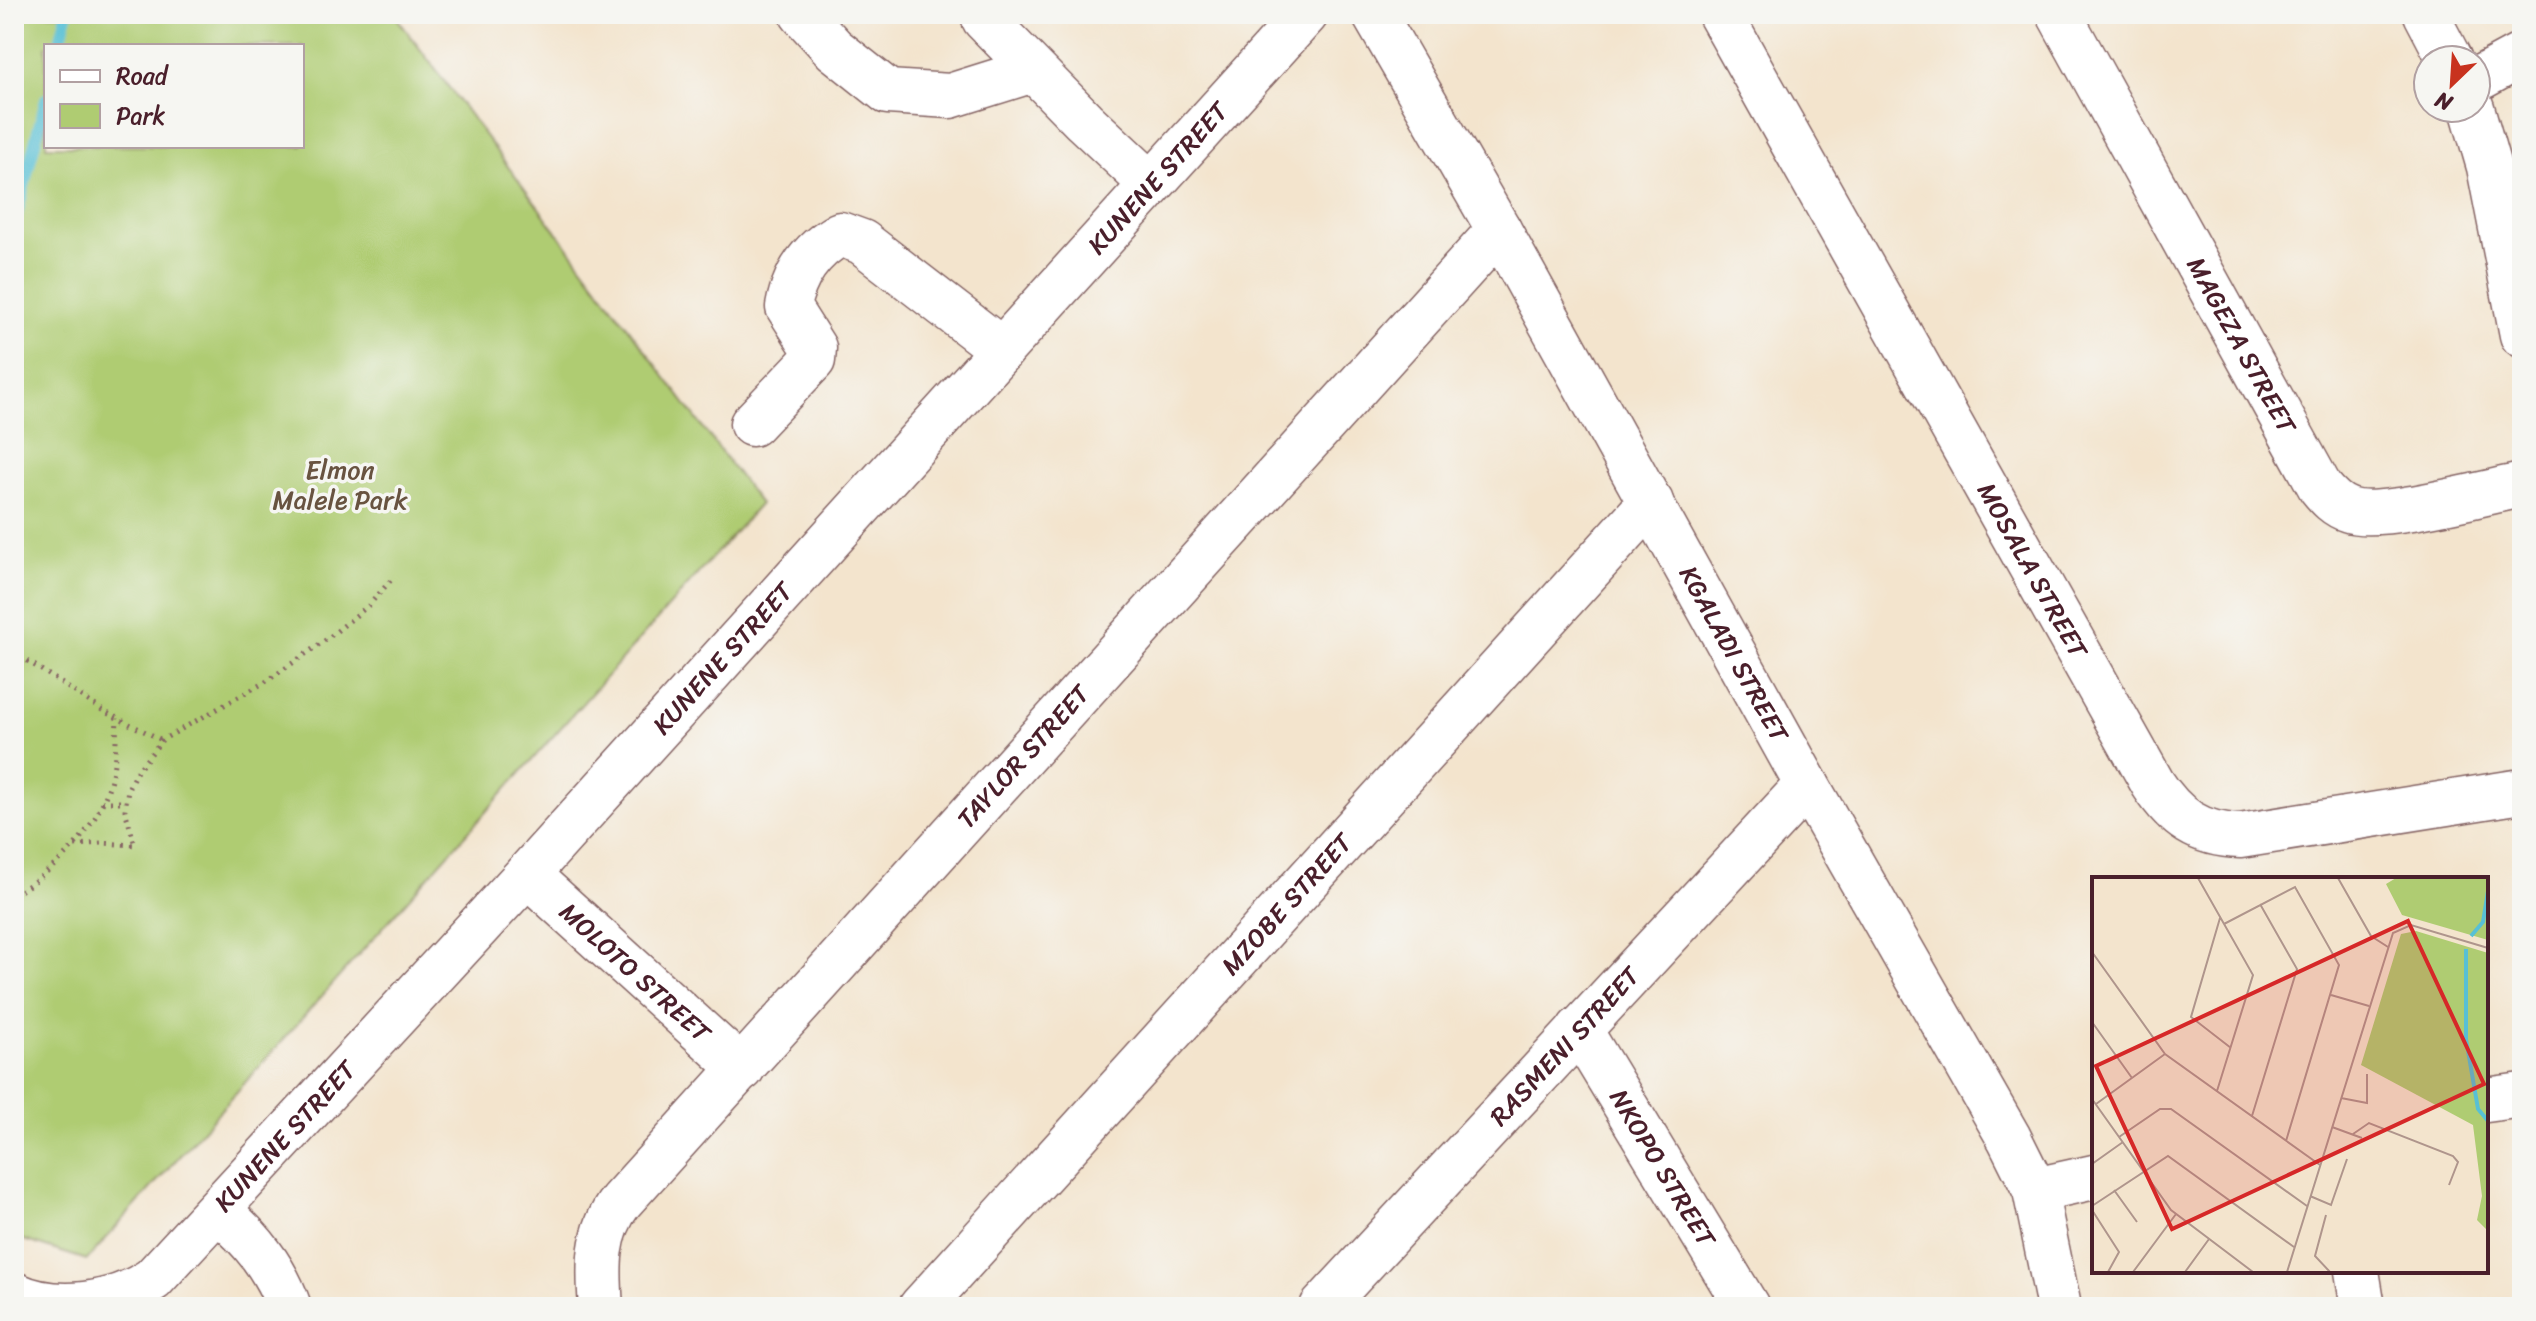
<svg xmlns="http://www.w3.org/2000/svg" width="2536" height="1321" viewBox="0 0 2536 1321" font-family="Sriracha,sans-serif">
  <style>
    .green { fill: #afcc72; stroke: #7c764e; stroke-width: 2; fill-rule: evenodd }
    .lines { fill: none; stroke-linecap: round; stroke-linejoin: round }
    .stream { stroke: #58c0d5; stroke-width: 12 }
    .minor-casing { stroke: #856464; stroke-width: 47 }
    .path { stroke: #856464; stroke-width: 5; stroke-dasharray: 2 6; stroke-linecap: butt }
    .minor { stroke: #fff; stroke-width: 44 }
    .labels { text-anchor: middle; dominant-baseline: central; stroke-width: 7; stroke-linejoin: round; paint-order: stroke }
    .street-label { font-size: 26px; fill: #4a1f2b; stroke: #f6f6f2 }
    .park-label { font-size: 26px; fill: #685340; stroke: #f6f6f2 }
    .inset-river { fill: none; stroke: #58c0d5; stroke-width: 4 }
    .inset-road { fill: none; stroke: #af958c; stroke-width: 2 }
    .view { fill: #d62828; fill-opacity: 0.15; stroke: #d62828; stroke-width: 4 }
    .inset-edge { fill: none; stroke: #4a1f2b; stroke-width: 4 }
  </style>
  <rect width="100%" height="100%" fill="#f6f6f2"/>
  <filter id="ink" filterUnits="userSpaceOnUse"><feTurbulence type="fractalNoise" baseFrequency=".0125" numOctaves="2"/><feDisplacementMap in="SourceGraphic" scale="16" xChannelSelector="R" yChannelSelector="G"/><feConvolveMatrix kernelMatrix="1 2 1 2 8 2 1 2 1" color-interpolation-filters="sRGB"/></filter>
  <filter id="wash" filterUnits="userSpaceOnUse"><feTurbulence type="fractalNoise" baseFrequency=".006" numOctaves="4" result="noise"/><feDisplacementMap in="SourceGraphic" scale="32" xChannelSelector="R" yChannelSelector="G"/><feGaussianBlur stdDeviation="1.8" result="paint"/><feColorMatrix in="noise" values="0 0 0 0 0 0 0 0 0 0 0 0 0 0 0 0 0 1.4 0 .05"/><feComposite in="paint" operator="in"/></filter>
  <g filter="url(#wash)">
    <rect width="100%" height="100%" fill="#f3e4cd"/>
    <path class="green" d="M14 14H394L760 504 87 1260 14 1237ZM46 46H302V146H46Z"/>
    <g class="lines">
      <g class="stream">
        <polyline points="59,46 67,14"/>
        <polyline points="14,225 46,99"/>
      </g>
    </g>
  </g>
  <g filter="url(#ink)">
    <g class="lines">
      <g class="minor-casing">
        <g id="minor">
          <polyline points="802,14 834,49 888,92 950,96 1033,70"/>
          <path id="s1" d="M1374 14 1499 230 1807 785 2009 1138 2035 1190 2059 1307"/>
          <path id="s2" d="M1720 14 2153 784C2175 818 2199 835 2240 836L2522 791"/>
          <path id="s3" d="M2059 14 2320 487C2328 497 2336 506 2349 510 2379 521 2486 492 2522 485"/>
          <polyline points="2426,14 2450,60"/>
          <polyline points="984,19 1084,121 1151,184"/>
          <polyline points="2476,80 2522,55"/>
          <polyline points="2472,108 2489,167 2522,335"/>
          <path d="M752 424 813 360 814 348 788 307C794 275 811 250 840 234L862 242 1002 350"/>
          <path id="s4" d="M527 874 742 1069"/>
          <path id="s5" d="M1579 1029 1747 1307"/>
          <polyline points="2486,1100 2522,1095"/>
          <polyline points="2035,1190 2094,1177"/>
          <path d="M219 1211C251 1238 275 1267 289 1307"/>
          <polyline points="2357,1271 2363,1307"/>
          <path id="s6" d="M14 1294C56 1314 116 1305 153 1279L527 874 1306 14"/>
          <path id="s7" d="M601 1307C598 1269 596 1233 621 1201L1499 230"/>
          <path id="s8" d="M921 1307 1651 502"/>
          <path id="s9" d="M1322 1307 1807 785"/>
        </g>
      </g>
      <g class="path">
        <polyline points="14,652 105,712 162,740"/>
        <polyline points="102,802 126,802"/>
        <polyline points="75,845 102,843 135,845 125,810 128,789 135,774 162,740 267,681 327,639 369,605 391,580"/>
        <path d="M14 895C56 869 99 829 111 779 116 760 116 738 117 718"/>
      </g>
      <use href="#minor" class="minor"/>
    </g>
  </g>
  <g class="labels">
    <g class="street-label">
      <text stroke="none"><textPath href="#s6" startOffset="1636">KUNENE STREET</textPath></text>
      <text stroke="none"><textPath href="#s3" startOffset="378">MAGEZA STREET</textPath></text>
      <text stroke="none"><textPath href="#s2" startOffset="638">MOSALA STREET</textPath></text>
      <text stroke="none"><textPath href="#s1" startOffset="734">KGALADI STREET</textPath></text>
      <text stroke="none"><textPath href="#s6" startOffset="988">KUNENE STREET</textPath></text>
      <text stroke="none"><textPath href="#s7" startOffset="710">TAYLOR STREET</textPath></text>
      <text stroke="none"><textPath href="#s8" startOffset="544">MZOBE STREET</textPath></text>
      <text stroke="none"><textPath href="#s4" startOffset="146">MOLOTO STREET</textPath></text>
      <text stroke="none"><textPath href="#s9" startOffset="356">RASMENI STREET</textPath></text>
      <text stroke="none"><textPath href="#s6" startOffset="340">KUNENE STREET</textPath></text>
      <text stroke="none"><textPath href="#s5" startOffset="162">NKOPO STREET</textPath></text>
    </g>
    <g class="park-label">
      <text x="340" y="470">Elmon<tspan x="340" dy="30">Malele Park</tspan></text>
    </g>
  </g>
  <g transform="translate(2092 877)">
    <rect width="396" height="396" fill="#f3e4cd"/>
    <path d="M304 1H396V63L310 38 294 7ZM324 54 396 76V354L385 343 390 319 381 248 269 188 309 57Z" fill="#afcc72"/>
    <path class="inset-river" d="M379 59 391 45 396 14M374 72V162L386 232 396 244"/>
    <path class="inset-road" d="M106 1 161 98 125 214M246 1 279 59 296 70M128 41 99 140 139 171M132 47 203 10 247 88 194 264M0 75 73 177 228 288M239 118 277 129M0 145 40 201M249 221 275 226V197M0 222 79 333 161 395M4 227 73 177M160 239 205 92 168 27M240 250 270 261M261 257 277 246 361 279 366 285 357 308M27 260 68 232H79L215 329M0 287 31 265M22 313 45 345M218 319 239 328 255 282M0 329 76 279 202 370M0 333 27 375 16 395M234 338 223 379 238 395M41 395 84 337M93 395 117 362M195 395 301 56 319 48 396 71"/>
    <path class="view" d="M316 44 392 207 80 352 4 189Z"/>
    <rect width="396" height="396" class="inset-edge"/>
  </g>
  <rect width="2536" height="1321" fill="none" stroke="#f6f6f2" stroke-width="48"/>
  <rect x="44" y="44" width="260" height="104" fill="#f6f6f2" stroke="#b1a0a2" stroke-width="2"/>
  <rect x="60" y="70" width="40" height="12" fill="#ffffff" stroke="#b1a0a2" stroke-width="2"/>
  <text x="116" y="84" font-size="24" fill="#4a1f2b">Road</text>
  <rect x="60" y="104" width="40" height="24" fill="#afcc72" stroke="#b1a0a2" stroke-width="2"/>
  <text x="116" y="124" font-size="24" fill="#4a1f2b">Park</text>
  <g transform="translate(2452 84) rotate(205)"><circle r="38" fill="#f6f6f2" stroke="#b1a0a2" stroke-width="2"/>
  <path d="M0-6L14 30L0 20L-14 30Z" fill="#c8321e"/>
  <text y="-12" font-size="22" font-weight="bold" text-anchor="middle" fill="#4a1f2b">N</text>
  </g>
</svg>
